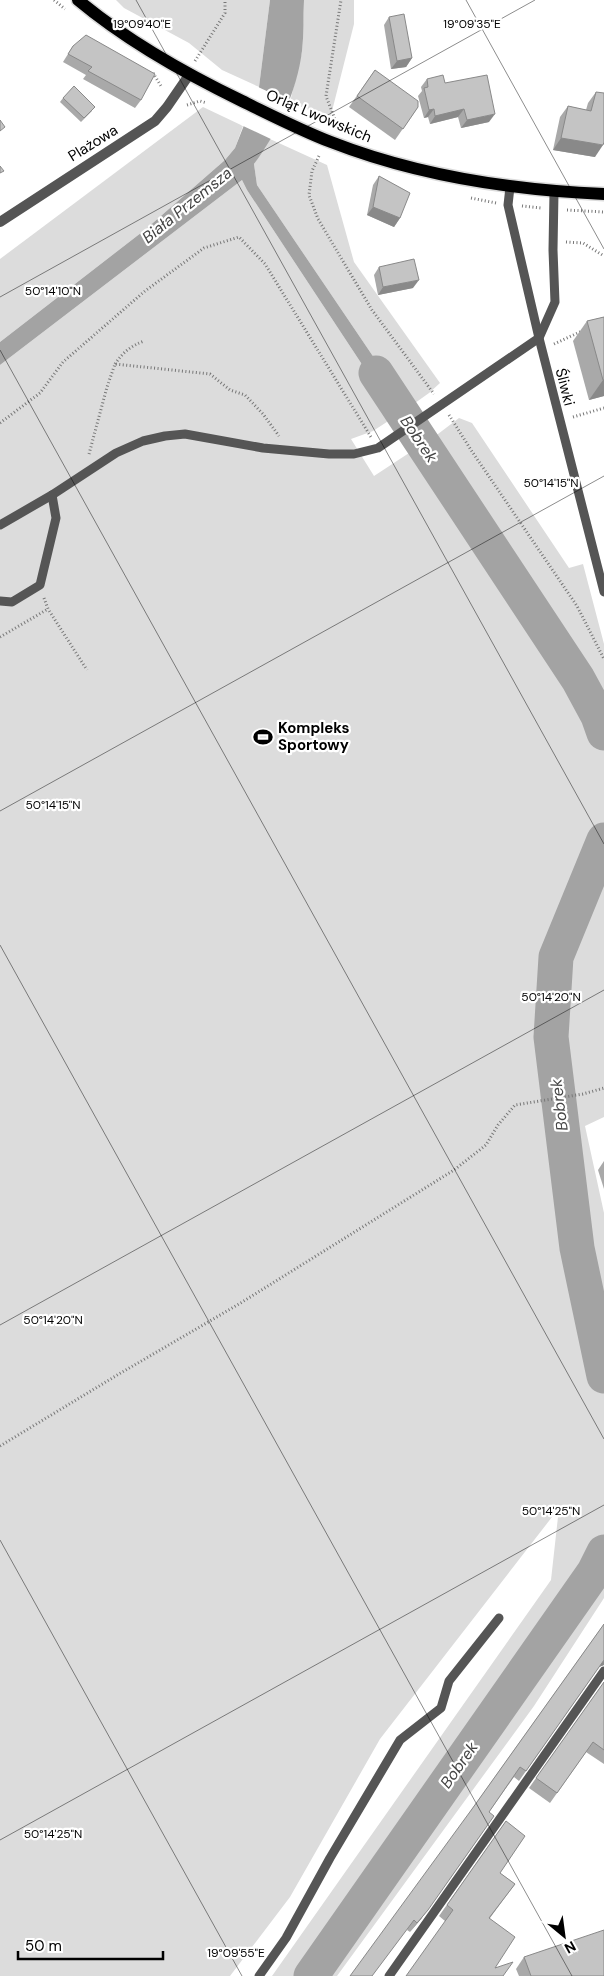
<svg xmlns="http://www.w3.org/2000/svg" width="604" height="1976" viewBox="0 0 604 1976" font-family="'DM Sans',sans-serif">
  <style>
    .green { fill: #dcdcdc }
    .water { fill: #a3a3a3 }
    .pier { fill: #fff }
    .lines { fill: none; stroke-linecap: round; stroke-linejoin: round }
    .river { stroke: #a3a3a3; stroke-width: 35 }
    .primary-casing { stroke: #dbdbdb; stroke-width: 15 }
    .path { stroke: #777; stroke-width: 3; stroke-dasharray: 1 2.5; stroke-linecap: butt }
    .service { stroke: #555; stroke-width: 9 }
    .minor { stroke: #555; stroke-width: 10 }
    .primary { stroke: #000; stroke-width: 12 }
    .wall { fill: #a9a9a9 }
    .shaded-wall { fill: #898989 }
    .building { fill: #c4c4c4; stroke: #898989 }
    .ticks { fill: none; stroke: #000; stroke-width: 1; stroke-opacity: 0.45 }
    .labels { text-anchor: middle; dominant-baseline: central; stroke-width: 4.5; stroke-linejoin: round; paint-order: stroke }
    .street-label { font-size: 15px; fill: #000; stroke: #fff }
    .poi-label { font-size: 15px; font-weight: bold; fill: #000; stroke: #fff; text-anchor: start }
    .water-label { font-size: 16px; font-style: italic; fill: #444; stroke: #fff }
    .ticks-label { font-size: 12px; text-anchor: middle; fill: #000; stroke: #fff; stroke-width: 4.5; stroke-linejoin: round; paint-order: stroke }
  </style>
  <rect width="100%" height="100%" fill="#fff"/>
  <g class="green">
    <polygon points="116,0 270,0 259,87 222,70 189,43 124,8"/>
    <polygon points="304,0 354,0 354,24 330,119 290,102 302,52"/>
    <polygon points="203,107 243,126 235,148 225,160 146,229 0,342 0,259"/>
    <polygon points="270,139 327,165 354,262 440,383 429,393 408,408 257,185 254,164"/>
    <polygon points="242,180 247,190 396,416 373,431 351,439 374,476 438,434 459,418 472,423 569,568 583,564 604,644 604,1117 585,1126 604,1213 604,1598 534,1706 337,1976 272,1976 551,1580 559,1508 380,1739 290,1897 230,1976 0,1976 0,365"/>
  </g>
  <path class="water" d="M270 0H304C303 17 304 34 302 51 297 91 278 132 254 164L257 185 408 408 396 416 247 190 242 180 0 365V342L146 229 225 160 235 148 259 87Z"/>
  <polygon class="pier" points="256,86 292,103 273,140 241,125"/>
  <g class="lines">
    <g class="river">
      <polyline points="376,373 578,679 598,716 604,733"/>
      <polyline points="604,840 556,957 551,1037 577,1248 604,1376"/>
      <polyline points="311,1976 594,1572 604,1552"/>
    </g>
    <g class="primary-casing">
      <path id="primary" d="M78 0C127 41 184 73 242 101 271 115 300 130 331 142 418 176 511 190 604 194"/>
    </g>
    <g class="path">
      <polyline points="54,0 65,9"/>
      <polyline points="195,61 225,13 225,0"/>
      <polyline points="153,73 161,86"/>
      <polyline points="187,105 200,101 207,103"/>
      <polyline points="336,122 326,96 341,0"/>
      <polyline points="319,156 312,171 309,195 318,219 372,310 434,394"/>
      <polyline points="471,198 496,203"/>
      <polyline points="522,206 541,208"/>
      <polyline points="567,210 604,212"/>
      <polyline points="566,242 583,243 604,256"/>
      <polyline points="554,344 582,331"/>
      <path d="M115 364C123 352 131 346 144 341"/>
      <polyline points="449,415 471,450 577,606 604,659"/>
      <polyline points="573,417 604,408"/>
      <polyline points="0,423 40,393 63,362 145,291 204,248 239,237 265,264 371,437"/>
      <polyline points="89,454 107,387 115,364 210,374 230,390 245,395 263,414 279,436"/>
      <polyline points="44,598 48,609 87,670"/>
      <polyline points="0,637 48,609"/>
      <polyline points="0,1446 119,1374 239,1304 454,1170 486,1145 498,1125 515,1105 583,1094 604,1088"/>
    </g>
    <g class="service">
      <polyline points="510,187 508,205 539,338 604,592"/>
      <polyline points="0,525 52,495 116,453 143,441 165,436 185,434 263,448 329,454 354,454 378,448 539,338 555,302 553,250 554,192"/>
      <polyline points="0,601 12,602 40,585 56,518 52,495"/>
      <polyline points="259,1976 286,1938 330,1858 400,1740 441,1708 449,1681 499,1618"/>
      <polyline points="389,1976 604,1671"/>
    </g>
    <polyline class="minor" points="0,222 155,121 167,107 189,75"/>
    <use href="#primary" class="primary"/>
  </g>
  <g class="wall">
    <polygon points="389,17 412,58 406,67 391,69 384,25"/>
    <polygon points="73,46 141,100 135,108 83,79 86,75 63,62"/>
    <polygon points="375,70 418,107 395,140 349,107"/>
    <polygon points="427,79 445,83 489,122 461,128 458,117 430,124 428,117 424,118 418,96 422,91 421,87"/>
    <polygon points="596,92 595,157 553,150 560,117 568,106 586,110 588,103"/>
    <polygon points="63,98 92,111 81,122 60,102"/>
    <polygon points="379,176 400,218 394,227 367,215 373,185"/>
    <polygon points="379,267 413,288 378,295 374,275"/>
    <polygon points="604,317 604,396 589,400 573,341 587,321"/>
    <polygon points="604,1161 604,1189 598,1170"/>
    <polygon points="604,1624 604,1665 599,1667 519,1781 514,1777 489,1812 421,1919 410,1932 407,1930 472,1809"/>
    <polygon points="604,1682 604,1764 586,1752 550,1803 529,1788"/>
    <polygon points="506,1821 500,1873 515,1884 490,1918 495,1968 445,1921 439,1916"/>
    <polygon points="524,1957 604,1976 519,1976 516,1969"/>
  </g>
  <g class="shaded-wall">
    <polygon points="412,58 406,67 391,69 397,61"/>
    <polygon points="434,109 428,117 424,118 429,110"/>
    <polygon points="464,109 458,117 430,124 435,116"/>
    <polygon points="495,114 489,122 461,128 467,120"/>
    <polygon points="561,138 603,145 595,157 553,150"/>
    <polygon points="373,207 400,218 394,227 367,215"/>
    <polygon points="419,280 413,288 378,295 383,287"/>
    <polygon points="603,380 604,380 604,396 589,400"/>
    <polygon points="604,1660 604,1665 599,1667 519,1781"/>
    <polygon points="488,1825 421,1919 410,1932 417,1923"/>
  </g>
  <g class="building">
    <polygon points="404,14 412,58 397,61 389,17"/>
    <polygon points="86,35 155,74 141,100 88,71 92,67 68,54 73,46"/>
    <polygon points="375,70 418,101 418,107 403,129 357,96"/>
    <polygon points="443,75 445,83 487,75 495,114 467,120 464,109 435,116 434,109 429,110 424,88 428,87 427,79"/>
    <polygon points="74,86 95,107 84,118 63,98"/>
    <polygon points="596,92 604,93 604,142 603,145 561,138 568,106 591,111"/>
    <polygon points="0,120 5,127 0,131"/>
    <polygon points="0,166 4,171 0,173"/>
    <polygon points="379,176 410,193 400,218 373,207"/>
    <polygon points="414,259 419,280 383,287 379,267"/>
    <polygon points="604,317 604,380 603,380 587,321"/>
    <polygon points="604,1624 604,1660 526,1771 520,1767 489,1812 494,1816 428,1910 417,1923 414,1920 372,1976 350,1976 472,1809"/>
    <polygon points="604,1682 604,1750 593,1742 557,1793 536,1778"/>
    <polygon points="506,1821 525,1836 500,1873 515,1884 489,1918 515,1937 495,1968 513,1962 503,1976 406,1976 453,1910 447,1905"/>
    <polygon points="604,1930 604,1976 531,1976 524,1957"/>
  </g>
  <path class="ticks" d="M136 0 604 844M466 0 604 249M0 297 535 0M0 350 604 1439M0 811 604 476M0 945 572 1976M0 1325 604 990M0 1540 242 1976M0 1840 604 1505"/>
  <defs>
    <g id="stadium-bare" transform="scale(1.5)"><path d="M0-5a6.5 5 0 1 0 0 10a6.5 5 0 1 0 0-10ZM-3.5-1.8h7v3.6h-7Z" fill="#000" stroke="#fff" stroke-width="2.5" paint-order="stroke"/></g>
  </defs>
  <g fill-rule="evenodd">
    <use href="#stadium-bare" x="263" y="737"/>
  </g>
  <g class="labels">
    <g class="street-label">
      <text transform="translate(319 116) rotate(23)">Orląt Lwowskich</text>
      <text transform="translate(93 143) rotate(-32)">Plażowa</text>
      <text transform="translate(565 387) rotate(76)">Śliwki</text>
    </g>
    <g class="poi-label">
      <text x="278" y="728">Kompleks<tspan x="278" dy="17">Sportowy</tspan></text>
    </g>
    <g class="water-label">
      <text transform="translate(187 205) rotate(-39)">Biała Przemsza</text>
      <text transform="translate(419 439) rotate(56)">Bobrek</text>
      <text transform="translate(559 1105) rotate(-97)">Bobrek</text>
      <text transform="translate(459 1765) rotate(-55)">Bobrek</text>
    </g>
  </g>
  <g class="ticks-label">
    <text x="142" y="28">19°09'40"E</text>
    <text x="472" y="28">19°09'35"E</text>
    <text x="53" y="295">50°14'10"N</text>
    <text x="551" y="487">50°14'15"N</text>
    <text x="53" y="809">50°14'15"N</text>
    <text x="551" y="1001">50°14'20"N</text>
    <text x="53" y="1324">50°14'20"N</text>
    <text x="551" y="1515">50°14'25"N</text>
    <text x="53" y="1838">50°14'25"N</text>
    <text x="236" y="1957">19°09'55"E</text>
  </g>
  <g transform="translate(564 1936) rotate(151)" stroke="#ffffff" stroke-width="4" paint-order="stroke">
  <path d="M0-4L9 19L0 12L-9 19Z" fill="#000000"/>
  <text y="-8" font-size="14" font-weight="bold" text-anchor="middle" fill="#000000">N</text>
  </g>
  <path d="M18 1951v8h145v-8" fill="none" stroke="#000000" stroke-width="2.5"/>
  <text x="25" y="1951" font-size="15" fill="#000000" stroke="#ffffff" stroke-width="4" paint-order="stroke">50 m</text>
</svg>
